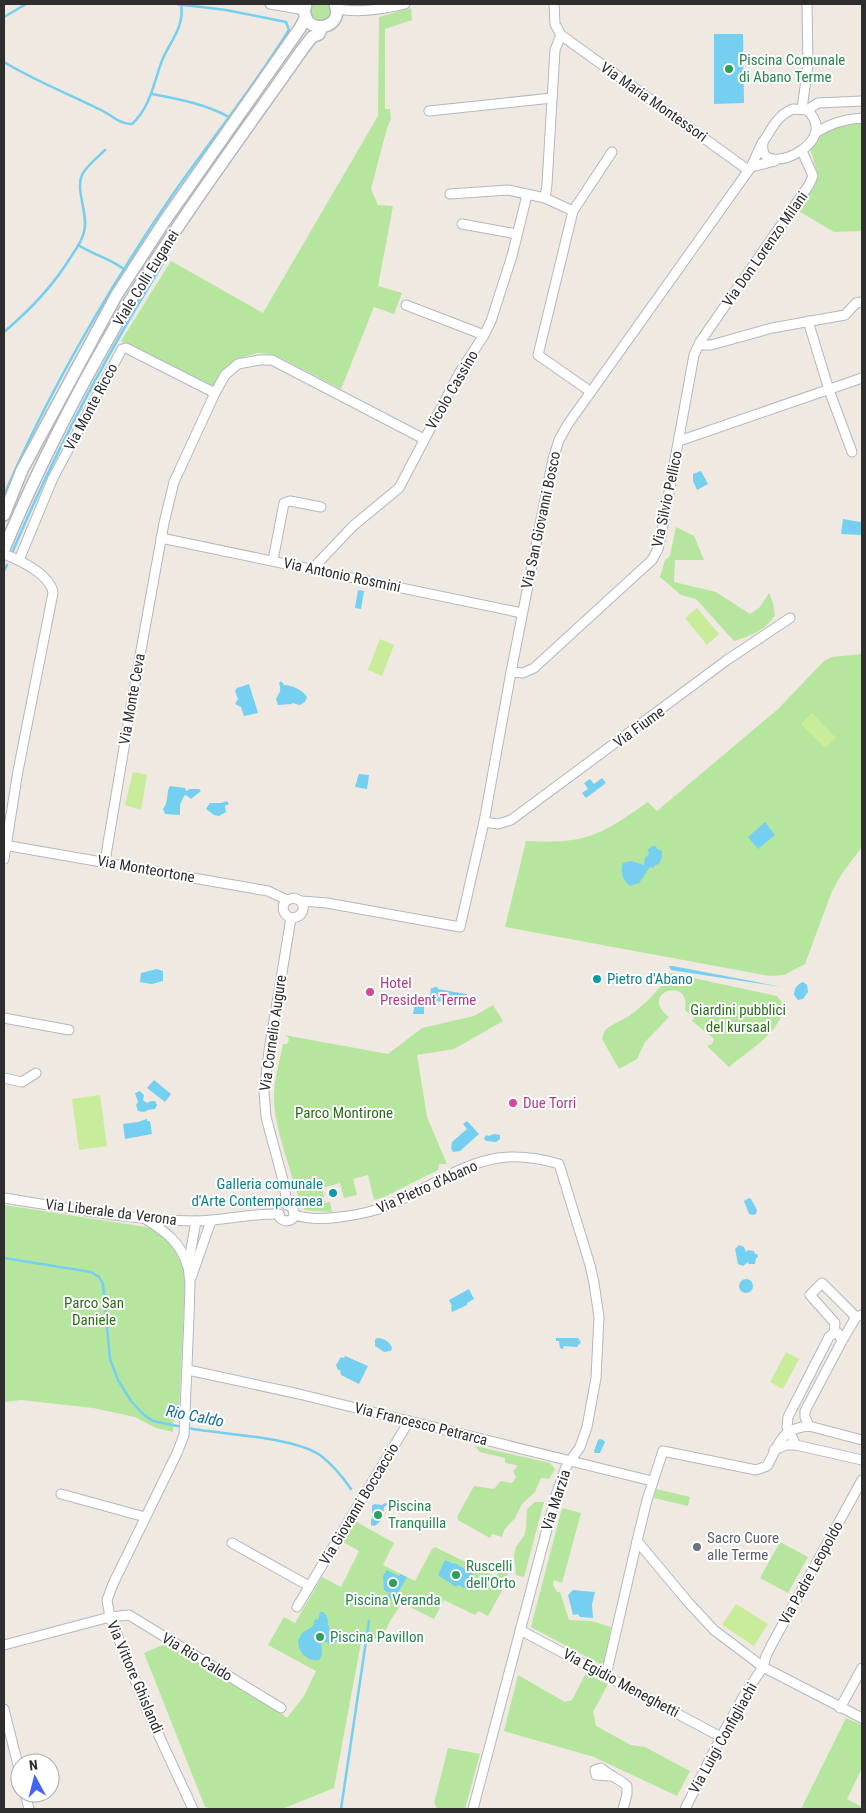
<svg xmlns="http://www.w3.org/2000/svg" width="866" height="1813" viewBox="0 0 866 1813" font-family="'Roboto Condensed',sans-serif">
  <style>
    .green { fill: #b6e59e }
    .pitch { fill: #c9ec9a }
    .water { fill: #75cff0 }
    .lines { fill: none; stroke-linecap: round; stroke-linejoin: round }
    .stream { stroke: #75cff0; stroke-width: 2.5 }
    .minor-casing { stroke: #b4b7c1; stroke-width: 11 }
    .secondary-casing { stroke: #b4b7c1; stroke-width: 14 }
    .minor { stroke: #fff; stroke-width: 9 }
    .secondary { stroke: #fff; stroke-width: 11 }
    .leisure-dot { fill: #2e9e5b; stroke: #fff; stroke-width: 2 }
    .culture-dot { fill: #0f9aa8; stroke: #fff; stroke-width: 2 }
    .hotel-dot { fill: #d1479c; stroke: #fff; stroke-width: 2 }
    .worship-dot { fill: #6b7280; stroke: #fff; stroke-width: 2 }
    .labels { text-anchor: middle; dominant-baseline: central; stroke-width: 4; stroke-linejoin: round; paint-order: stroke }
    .leisure-label { font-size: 15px; fill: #27864d; stroke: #fff; text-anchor: start }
    .street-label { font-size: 15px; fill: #2e2e2e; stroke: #fff }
    .culture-label { font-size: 15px; fill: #0d838f; stroke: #fff; text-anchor: start }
    .hotel-label { font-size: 15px; fill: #b23c85; stroke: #fff; text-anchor: start }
    .park-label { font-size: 15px; fill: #2c6e1b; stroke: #fff }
    .worship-label { font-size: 15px; fill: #5b616d; stroke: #fff; text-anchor: start }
    .water-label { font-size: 16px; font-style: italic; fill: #0d6fa3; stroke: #fff }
  </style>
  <rect width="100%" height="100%" fill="#efe9e1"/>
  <g class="green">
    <path d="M313 4H329C338 18 318 28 311 13Z"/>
    <polygon points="411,8 412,20 385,29 385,109 390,109 391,119 387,128 371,189 378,205 393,206 378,286 402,293 394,314 374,307 341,389 275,355 258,353 236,359 222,373 213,386 121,341 171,261 263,313 378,116 379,17"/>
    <path d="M862 123V231L834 232 797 210C818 182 822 184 810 149 825 128 836 125 862 123Z"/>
    <path d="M676 527 694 536 704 560H675L674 582 716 592 750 614 760 607 769 593 773 603 775 615C766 630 750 636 734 641L696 599 681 595 660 577 665 560 670 556Z"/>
    <path d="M862 654V847L843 872 832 891 805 964 784 975 770 976 505 927 526 841C550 842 573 843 595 834 614 827 631 813 648 802L657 811 778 709 824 661 832 657Z"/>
    <path d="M670 973 777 996 784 1005C781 1033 749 1050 729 1067L707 1046 712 1044 714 1039 692 1021 694 1018 685 1010C692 975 637 992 669 1017L645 1042 637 1059 619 1069 602 1039 605 1030C612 1024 621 1021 629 1016 646 1004 659 990 670 973Z"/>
    <path d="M493 1005 503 1021 454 1049 417 1055 427 1117 447 1164H439L438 1170 384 1197 374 1200 368 1175 353 1179 357 1195 344 1198 340 1183 322 1188 325 1203 330 1202 332 1212 305 1210 300 1202C292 1173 272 1122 274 1093 275 1077 280 1060 283 1044H287L289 1040 288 1037 284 1035 388 1054 422 1028 474 1016Z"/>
    <polygon points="4,1205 146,1227 158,1231 174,1245 183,1263 185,1287 179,1410 174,1414 173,1432 156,1428 135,1417 93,1408 21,1400 4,1402"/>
    <polygon points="475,1446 550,1463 555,1469 549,1479 541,1478 535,1492 522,1504 515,1518 504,1530 502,1537 492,1534 490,1538 458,1520 457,1517 474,1486 494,1489 501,1481 512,1483 516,1477 513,1471 517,1467 516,1465 505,1463 505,1458 480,1452"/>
    <polygon points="656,1489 690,1497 688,1506 654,1498"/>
    <polygon points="535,1502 544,1502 524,1577 516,1575 514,1555 516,1547 524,1536 526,1529 527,1509"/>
    <polygon points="562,1508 581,1513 562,1583 554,1580 553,1585 557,1592 560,1592 569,1620 591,1621 611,1627 604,1662 600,1664 531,1627"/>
    <polygon points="355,1521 394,1543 383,1565 415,1581 432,1549 435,1547 492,1575 497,1575 500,1571 508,1573 505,1585 488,1616 478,1611 475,1615 444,1600 434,1619 402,1603 390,1621 381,1640 362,1637 334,1788 282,1809 214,1809 205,1807 144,1653 167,1643 271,1705 287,1718 304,1696 316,1671 268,1645 284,1617 295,1623 322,1577 341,1587 359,1551 343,1542"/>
    <polygon points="780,1542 808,1557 788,1593 760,1578"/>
    <polygon points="586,1673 608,1684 593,1712 596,1726 631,1745 645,1747 690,1771 677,1796 594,1757 504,1731 518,1675 565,1702 572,1700"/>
    <polygon points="846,1718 862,1725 862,1768 847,1799 862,1807 862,1809 801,1809"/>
    <polygon points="448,1748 480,1754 465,1809 441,1809 437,1808 434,1803"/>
  </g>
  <g class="pitch">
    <polygon points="697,608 719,634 707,645 685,618"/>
    <polygon points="380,639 394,645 382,676 368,670"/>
    <polygon points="812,713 836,738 825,748 801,724"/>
    <polygon points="133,772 147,775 141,810 125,805"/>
    <polygon points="100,1095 107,1146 79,1150 72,1099"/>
    <polygon points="786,1352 799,1359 783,1389 770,1382"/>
    <polygon points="736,1604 768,1624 754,1646 722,1625"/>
  </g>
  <g class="water">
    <polygon points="714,34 743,34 744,103 714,104"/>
    <polygon points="701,471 708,484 697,490 693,481 693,474"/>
    <polygon points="843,519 860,522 862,521 862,535 841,534"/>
    <polygon points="358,590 364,591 361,609 355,608"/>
    <path d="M281 681 284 685C292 685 303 690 307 697L305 702 300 705 292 703V704L278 705 276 699C279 693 282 691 279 683Z"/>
    <polygon points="249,684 258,713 244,716 241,707 235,704 238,699 235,691 237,688"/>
    <polygon points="359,774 369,775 367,789 355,787"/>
    <polygon points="602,778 606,783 586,798 582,793 588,789 584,783 590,779 594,784"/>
    <path d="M170 786 185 788 186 791 190 789H199L201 791 191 799 186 795 184 796 180 805V815L165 814 163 809C169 802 166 791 170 786Z"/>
    <polygon points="227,801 229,804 225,806 226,812 219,816 214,815 206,809 210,803 221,803"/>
    <polygon points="765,822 775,835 758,849 748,837"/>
    <path d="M653 846H656L657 849 662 851V857L659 864 655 865 653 868 650 867 639 883 630 886C622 880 620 871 623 863L631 861 644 865 645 857 648 856 649 852 647 850Z"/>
    <polygon points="669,966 673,966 782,987 677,971 671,970"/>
    <polygon points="157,969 163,971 163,981 152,984 140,982 141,973"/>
    <path d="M803 982 807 985 808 992 803 999 798 1000 794 995C794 989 797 984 803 982Z"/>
    <polygon points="434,987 437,987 438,989 466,994 468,996 467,1004 465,1006 431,1000 430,1003 419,1004 424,1006 424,1014 413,1014 416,1000 424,1001 426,997 430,996 431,988 434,988"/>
    <polygon points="154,1080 171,1094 165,1102 147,1088"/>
    <polygon points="140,1091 144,1095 143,1100 147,1103 151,1101 155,1101 157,1105 155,1109 148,1110 144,1112 138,1111 136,1105 138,1102 135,1093"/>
    <polygon points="147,1119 147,1121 150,1121 152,1134 125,1139 123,1124 138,1122"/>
    <polygon points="467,1121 479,1134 460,1151 453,1152 451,1148 452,1142 467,1129 463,1124"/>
    <polygon points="494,1134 500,1135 500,1139 496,1142 486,1141 484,1139 486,1135 488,1136"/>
    <polygon points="749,1198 751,1199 757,1210 756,1214 753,1215 749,1214 744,1201"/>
    <polygon points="739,1245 744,1247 746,1252 748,1250 754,1251 755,1254 757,1254 758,1257 756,1258 755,1264 749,1264 748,1262 743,1266 738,1264 735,1249"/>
    <circle cx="746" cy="1286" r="7"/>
    <polygon points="469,1289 474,1299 467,1303 467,1305 452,1312 451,1307 452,1306 449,1300"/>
    <path d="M377 1338C384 1338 390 1342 392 1348L391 1351 384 1352 375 1346V1340Z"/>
    <polygon points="556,1338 578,1338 581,1342 577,1347 564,1346 563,1349 560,1348 559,1341 556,1341"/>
    <polygon points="345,1356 368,1366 359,1384 341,1375 340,1370 338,1370 336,1365 341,1357 344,1358"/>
    <polygon points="600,1439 603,1440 605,1442 600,1453 595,1453 594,1451 598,1440"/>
    <path d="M385 1503 388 1504 384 1507C383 1514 382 1523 374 1526L371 1525V1520L372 1518V1506L374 1504 382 1505Z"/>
    <polygon points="445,1560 454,1564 455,1563 473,1574 466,1589 458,1585 456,1587 438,1575"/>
    <polygon points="387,1570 399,1576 400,1574 407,1577 394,1600 387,1597 390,1593 384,1590 383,1576"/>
    <polygon points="573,1590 595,1592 592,1604 593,1618 580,1617 578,1614 573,1615 568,1595"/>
    <path d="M320 1612H323C328 1617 328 1619 328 1625L330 1629H339L338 1633 340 1636C335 1648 329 1642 321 1641L322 1655 319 1660C307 1662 298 1652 298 1641L302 1633 313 1626 315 1619 318 1620Z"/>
  </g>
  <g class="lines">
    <g class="stream">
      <polyline points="4,17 26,4"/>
      <path d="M4 62C35 81 69 94 101 110 113 116 119 124 132 124 151 107 154 80 163 58 171 41 185 25 181 4"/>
      <path d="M152 94C179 99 205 104 229 117"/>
      <path d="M78 245C94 255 111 259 125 270"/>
      <path d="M4 332C30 310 54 285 72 255 77 248 82 241 84 232 89 214 75 191 82 175 86 166 98 157 105 150"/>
      <path d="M4 495C49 391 107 291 171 197 210 141 253 88 289 30L286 22 226 10 176 4"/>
      <path d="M12 553C56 449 109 350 168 255"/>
      <polyline points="4,571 7,565"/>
      <polyline points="4,1258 91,1272 99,1277 103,1284 110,1359 118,1380 131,1401 144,1415 153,1421 182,1427"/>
      <path d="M188 1428C223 1435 291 1436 320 1455 333 1465 342 1476 351 1489"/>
      <polyline points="341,1809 369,1621"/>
    </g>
    <g class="minor-casing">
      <g id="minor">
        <polyline points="270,4 305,10"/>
        <polyline points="554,4 555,24 561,35 748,170"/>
        <path d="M337 9C361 13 382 10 405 4"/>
        <path d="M793 109 807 110C842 142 766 176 763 150 762 143 763 141 767 136 774 124 780 114 793 109Z"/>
        <polyline points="802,109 808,65 807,4"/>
        <polyline points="807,110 818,103 862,101"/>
        <polyline points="429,111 552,98"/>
        <path d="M817 132C831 123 845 119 862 118"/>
        <polyline points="762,143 751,167 775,161"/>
        <polyline points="450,194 508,190 545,198 573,211"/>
        <polyline points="545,198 547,184 555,50 561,35"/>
        <polyline points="462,224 517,234"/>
        <polyline points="406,305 484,335"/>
        <polyline points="808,321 829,390 852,452"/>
        <polyline points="700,342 704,345 711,345 772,328 845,315 856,303 862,302"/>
        <polyline points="591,392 538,355 573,211 612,152"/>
        <polyline points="679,441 862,378"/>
        <polyline points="161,538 522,613"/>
        <path d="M4 554C20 560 51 575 53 593L18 771 4 859"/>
        <polyline points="19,560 53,478 122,349 126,348 215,393"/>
        <polyline points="273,560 284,503 290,501 321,507"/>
        <polyline points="315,569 316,565 353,526 399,488 460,372 484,335 491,321 512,256 527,195"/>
        <polyline points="511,672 523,673 534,668 652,560 658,549 661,536 694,355 700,342 809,185 813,176 802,151"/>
        <polyline points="484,822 498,824 511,820 727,660 790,618"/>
        <polyline points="4,845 268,891 287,900 294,898 301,901 327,903 460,927 484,822 511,672 553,459 559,440 568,424 751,167"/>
        <polyline points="105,861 132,700 164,523 174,482 215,393 225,375 238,364 259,360 272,360 424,439"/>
        <path d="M287 900C280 906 283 916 292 918 302 917 306 909 301 901"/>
        <polyline points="4,1018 69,1030"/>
        <polyline points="4,1078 22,1082 36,1073"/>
        <path d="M4 1198C67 1208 131 1220 195 1221 223 1221 250 1213 279 1214"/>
        <polyline points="287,1205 284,1184 266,1117 264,1092 269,1051 291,918"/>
        <path d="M279 1214 280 1218C285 1222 290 1222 294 1217L293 1208 287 1205"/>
        <path d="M295 1215C310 1220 325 1219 340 1217 358 1215 376 1211 392 1204 427 1189 460 1164 498 1158 519 1155 539 1158 559 1164L590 1265 594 1283 599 1317 596 1378 587 1427 580 1447 566 1467 556 1495 473 1809"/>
        <path d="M147 1220C166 1232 181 1243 187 1265"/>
        <polyline points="191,1278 211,1221"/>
        <polyline points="834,1333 835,1323 810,1295 822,1283 856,1317"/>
        <polyline points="842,1341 856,1317 862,1315"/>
        <polyline points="188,1370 299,1394 652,1481"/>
        <path d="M862 1440 809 1426C779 1429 780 1444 767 1466L756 1470 663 1451 647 1500 637 1541 688 1602 714 1630 763 1667 862 1718"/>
        <polyline points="796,1445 787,1427 788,1417 829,1337 834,1333 838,1333 842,1341 805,1411 805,1417 809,1426"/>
        <polyline points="774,1450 786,1445 796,1445 862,1460"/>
        <polyline points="61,1494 145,1517"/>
        <polyline points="232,1543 309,1586"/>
        <polyline points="297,1607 409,1421"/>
        <polyline points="520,1630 721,1737"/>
        <polyline points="4,1645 110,1617 129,1615 281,1708"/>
        <polyline points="606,1675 637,1541"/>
        <polyline points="840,1708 862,1668"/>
        <polyline points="4,1709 20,1773"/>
        <path d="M609 1776 596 1775 595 1770 601 1768C609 1776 619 1778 627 1786V1794L623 1809"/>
        <polyline points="25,1793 29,1809"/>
        <polyline points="193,1809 147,1710 110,1617 107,1600 113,1584 177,1453 184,1435 189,1317 190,1283 188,1266 196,1221"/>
        <polyline points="685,1809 721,1737 745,1694 763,1667 766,1656 772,1644 862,1480"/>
      </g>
    </g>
    <g class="secondary-casing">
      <g id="secondary">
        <path d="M306 4C296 35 346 33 335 4"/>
        <polyline points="4,515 22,470 116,296 164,222 300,28 306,17"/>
        <path d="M4 549C39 465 82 382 129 303 182 216 243 134 302 50L312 37 319 34 322 27"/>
      </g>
    </g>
    <use href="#minor" class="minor"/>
    <use href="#secondary" class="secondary"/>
  </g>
  <g class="leisure-dot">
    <circle cx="729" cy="69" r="5"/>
    <circle cx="378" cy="1515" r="5"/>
    <circle cx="456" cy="1575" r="5"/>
    <circle cx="393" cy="1583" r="5"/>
    <circle cx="320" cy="1637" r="5"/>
  </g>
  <g class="culture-dot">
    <circle cx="597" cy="979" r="5"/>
    <circle cx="333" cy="1193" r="5"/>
  </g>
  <g class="hotel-dot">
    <circle cx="370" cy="992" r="5"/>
    <circle cx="513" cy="1103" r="5"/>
  </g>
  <circle class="worship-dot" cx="697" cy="1547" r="5"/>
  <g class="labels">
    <g class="leisure-label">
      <text x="739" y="60">Piscina Comunale<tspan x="739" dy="17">di Abano Terme</tspan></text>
      <text x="388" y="1506">Piscina<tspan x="388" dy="17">Tranquilla</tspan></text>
      <text x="466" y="1566">Ruscelli<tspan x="466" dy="17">dell'Orto</tspan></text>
      <text x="393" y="1600" text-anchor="middle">Piscina Veranda</text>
      <text x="330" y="1637">Piscina Pavillon</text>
    </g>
    <g class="street-label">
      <text transform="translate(654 102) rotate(35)">Via Maria Montessori</text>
      <text transform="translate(765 249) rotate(-55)">Via Don Lorenzo Milani</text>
      <text transform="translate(146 278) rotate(-58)">Viale Colli Euganei</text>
      <text transform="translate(452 390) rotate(-60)">Vicolo Cassino</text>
      <text transform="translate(91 407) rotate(-62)">Via Monte Ricco</text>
      <text transform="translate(667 499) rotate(-78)">Via Silvio Pellico</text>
      <text transform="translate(541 520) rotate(-78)">Via San Giovanni Bosco</text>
      <text transform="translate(342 575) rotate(12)">Via Antonio Rosmini</text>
      <text transform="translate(132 699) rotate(-80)">Via Monte Ceva</text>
      <text transform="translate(639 727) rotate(-36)">Via Fiume</text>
      <text transform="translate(146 869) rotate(10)">Via Monteortone</text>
      <text transform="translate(273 1033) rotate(-82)">Via Cornelio Augure</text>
      <text transform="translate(427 1187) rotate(-24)">Via Pietro d'Abano</text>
      <text transform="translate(111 1212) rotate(7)">Via Liberale da Verona</text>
      <text transform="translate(421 1424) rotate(14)">Via Francesco Petrarca</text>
      <text transform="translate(556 1500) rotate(-72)">Via Marzia</text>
      <text transform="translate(359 1504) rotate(-59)">Via Giovanni Boccaccio</text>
      <text transform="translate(811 1573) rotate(-61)">Via Padre Leopoldo</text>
      <text transform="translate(197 1657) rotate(31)">Via Rio Caldo</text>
      <text transform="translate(135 1677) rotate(67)">Via Vittore Ghislandi</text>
      <text transform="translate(621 1683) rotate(28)">Via Egidio Meneghetti</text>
      <text transform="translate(723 1738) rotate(-61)">Via Luigi Configliachi</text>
    </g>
    <g class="culture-label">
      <text x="607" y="979">Pietro d'Abano</text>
      <text x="323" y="1184" text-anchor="end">Galleria comunale<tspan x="323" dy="17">d'Arte Contemporanea</tspan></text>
    </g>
    <g class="hotel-label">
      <text x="380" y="983">Hotel<tspan x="380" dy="17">President Terme</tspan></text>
      <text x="523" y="1103">Due Torri</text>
    </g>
    <g class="park-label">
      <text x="738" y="1010">Giardini pubblici<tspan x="738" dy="17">del kursaal</tspan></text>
      <text x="344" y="1113">Parco Montirone</text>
      <text x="94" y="1303">Parco San<tspan x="94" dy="17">Daniele</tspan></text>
    </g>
    <g class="worship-label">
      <text x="707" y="1538">Sacro Cuore<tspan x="707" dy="17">alle Terme</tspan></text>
    </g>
    <g class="water-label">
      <text transform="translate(195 1416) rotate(11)">Rio Caldo</text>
    </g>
  </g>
  <rect width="866" height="1813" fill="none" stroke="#2e2e2e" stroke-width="10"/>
  <g transform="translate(35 1778) rotate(353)"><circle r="24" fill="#ffffff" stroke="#ababab"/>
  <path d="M0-4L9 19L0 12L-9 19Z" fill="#4264fb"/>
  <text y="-8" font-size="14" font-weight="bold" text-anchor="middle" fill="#2e2e2e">N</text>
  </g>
</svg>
